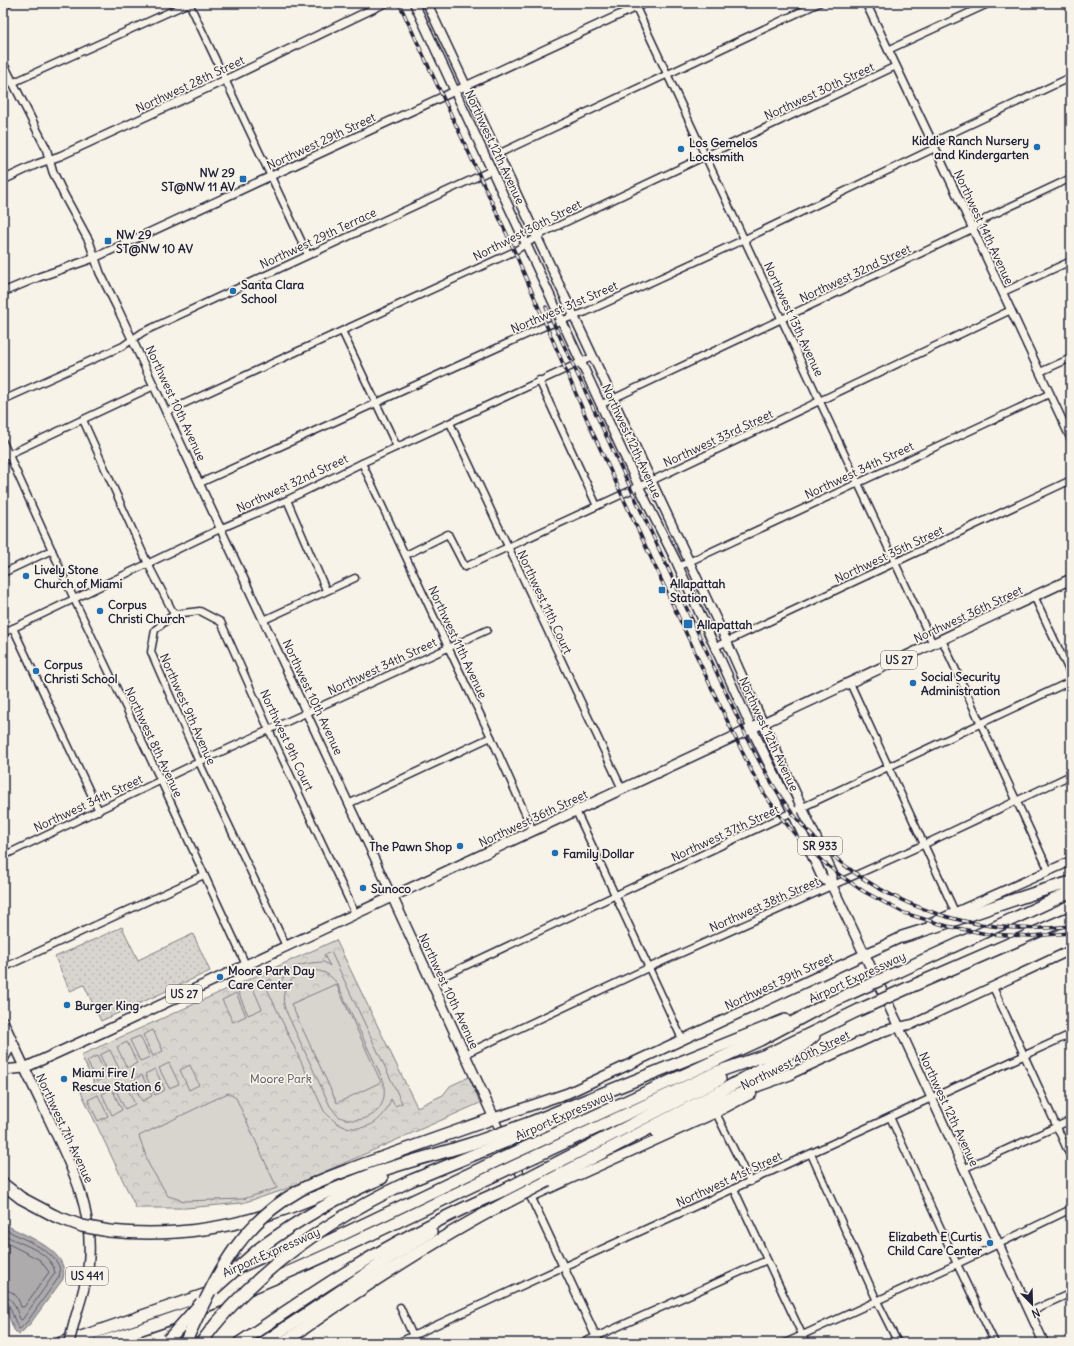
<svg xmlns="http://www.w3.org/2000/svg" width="1074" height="1346" viewBox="0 0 1074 1346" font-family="Delius,sans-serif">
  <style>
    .grass { fill: url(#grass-dots); stroke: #7d7c85 }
    .park { fill: url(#park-crowns); stroke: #7d7c85 }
    .pitch { fill: #d8d5cf; stroke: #7d7c85; fill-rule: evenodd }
    .water { fill: #aeabad; stroke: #76747f }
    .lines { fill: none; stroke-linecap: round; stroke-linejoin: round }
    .shore { stroke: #5a5969; stroke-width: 1 }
    .minor-casing { stroke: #22223b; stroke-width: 9 }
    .tertiary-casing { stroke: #22223b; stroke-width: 10 }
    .secondary-casing { stroke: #22223b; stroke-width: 11 }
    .primary-casing { stroke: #22223b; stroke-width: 12 }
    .motorway-casing { stroke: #22223b; stroke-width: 14 }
    .minor { stroke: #f7f3e8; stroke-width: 6 }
    .tertiary { stroke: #f7f3e8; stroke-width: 7 }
    .secondary { stroke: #f7f3e8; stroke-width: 8 }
    .primary { stroke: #f7f3e8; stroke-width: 9 }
    .motorway { stroke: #f7f3e8; stroke-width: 11 }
    .rail-casing { stroke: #22223b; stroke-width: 3.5 }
    .rail { stroke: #f7f3e8; stroke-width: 2; stroke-dasharray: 6; stroke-linecap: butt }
    .primary-bridge-casing { stroke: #22223b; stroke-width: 12; stroke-linecap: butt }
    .motorway-bridge-casing { stroke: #22223b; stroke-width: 14; stroke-linecap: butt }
    .primary-bridge { stroke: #f7f3e8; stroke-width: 9 }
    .motorway-bridge { stroke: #f7f3e8; stroke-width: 11 }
    .poi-dot { fill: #1f6fb2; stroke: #f7f3e8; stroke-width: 1.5 }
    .labels { text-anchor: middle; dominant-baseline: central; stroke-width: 3.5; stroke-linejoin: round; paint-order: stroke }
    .shield { fill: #f7f3e8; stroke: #62616f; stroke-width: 1 }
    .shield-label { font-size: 11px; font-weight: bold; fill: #22223b }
    .street-label { font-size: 12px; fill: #22223b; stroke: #f7f3e8 }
    .poi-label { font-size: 12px; font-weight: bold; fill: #22223b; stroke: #f7f3e8; text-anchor: start }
    .park-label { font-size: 12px; fill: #504f60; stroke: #f7f3e8 }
  </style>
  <defs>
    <pattern id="grass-dots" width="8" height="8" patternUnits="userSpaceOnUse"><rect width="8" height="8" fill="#d8d5cf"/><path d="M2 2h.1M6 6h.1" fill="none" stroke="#b9b7b3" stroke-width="1.8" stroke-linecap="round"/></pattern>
    <pattern id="park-crowns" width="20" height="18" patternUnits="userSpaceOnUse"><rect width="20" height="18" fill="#d8d5cf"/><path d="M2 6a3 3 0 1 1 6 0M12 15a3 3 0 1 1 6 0" fill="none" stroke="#b9b7b3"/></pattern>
  </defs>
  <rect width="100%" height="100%" fill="#f7f3e8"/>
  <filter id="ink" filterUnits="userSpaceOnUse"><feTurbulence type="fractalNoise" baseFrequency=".025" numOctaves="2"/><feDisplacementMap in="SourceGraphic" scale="8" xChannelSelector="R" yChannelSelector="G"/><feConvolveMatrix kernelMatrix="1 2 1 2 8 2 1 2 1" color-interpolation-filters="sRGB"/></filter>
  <g filter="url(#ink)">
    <polygon class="grass" points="122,927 138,960 193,934 210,971 101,1021 84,985 70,991 55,957"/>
    <polygon class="park" points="336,940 417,1107 443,1095 450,1086 469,1077 480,1103 281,1191 242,1203 186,1208 136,1208 81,1092 95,1085 81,1055"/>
    <g class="pitch">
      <path d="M331 952 402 1103 395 1106 391 1099C385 1119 369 1132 346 1127 337 1125 330 1117 324 1111L264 982 271 979 277 991C285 967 299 963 324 962L330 966 324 955ZM310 970C324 971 328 973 337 983L384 1082C384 1088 385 1095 383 1101 377 1119 354 1125 338 1116 335 1113 333 1109 330 1106L285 1009C279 988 291 976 310 970Z"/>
      <polygon points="336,984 381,1082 337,1103 291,1004"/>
      <polygon points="252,986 262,1009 248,1015 238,992"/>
      <polygon points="236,993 246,1016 233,1022 222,1000"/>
      <polygon points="153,1030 163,1051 153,1056 143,1035"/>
      <polygon points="140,1036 150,1057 140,1061 130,1040"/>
      <polygon points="127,1042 137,1063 127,1068 117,1047"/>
      <polygon points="110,1050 120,1071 110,1076 100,1055"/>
      <polygon points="97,1056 107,1077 97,1082 87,1061"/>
      <polygon points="169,1063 179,1084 169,1088 159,1068"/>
      <polygon points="190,1065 199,1085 189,1090 180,1070"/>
      <polygon points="155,1069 165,1090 155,1095 145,1074"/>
      <polygon points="142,1075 152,1096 142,1101 132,1080"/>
      <polygon points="125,1083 135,1104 125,1109 115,1088"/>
      <polygon points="112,1089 122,1110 112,1115 102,1094"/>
      <polygon points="228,1093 236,1098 277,1188 243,1199 184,1201 168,1196 149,1165 139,1136"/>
      <polygon points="98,1095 108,1116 98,1121 88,1100"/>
    </g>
    <path class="water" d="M3 1223C21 1235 71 1249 63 1279L30 1324 19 1335 14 1330 3 1301Z"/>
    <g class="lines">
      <g class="shore">
        <path d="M3 1228C18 1238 67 1253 59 1277L27 1322 20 1329 18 1328 8 1303 3 1301"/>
        <path d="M3 1234C20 1245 51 1250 55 1273L22 1320 20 1319C16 1310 14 1297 3 1296"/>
        <path d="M3 1241 40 1260 49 1272 24 1307H21C18 1297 14 1290 3 1290"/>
      </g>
      <g class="minor-casing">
        <g id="minor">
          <polyline points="189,3 308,255"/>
          <polyline points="634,3 933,644"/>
          <polyline points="3,6 9,3"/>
          <polyline points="888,50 990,3"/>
          <polyline points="12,83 189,3"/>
          <polyline points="933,142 1071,77"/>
          <polyline points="498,154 819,3"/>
          <polyline points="1003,292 1071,261"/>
          <polyline points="342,331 397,447"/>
          <polyline points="1040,372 1071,358"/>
          <polyline points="539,380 597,506"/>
          <polyline points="3,400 123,346 143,332 492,170"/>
          <polyline points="602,404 972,229 988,217 1071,178"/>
          <polyline points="166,412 513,252 547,231 896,66"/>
          <polyline points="83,420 148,564 174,614"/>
          <polyline points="450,423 622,789"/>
          <polyline points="3,442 74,599 161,781 246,965"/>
          <polyline points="3,457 154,386"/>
          <polyline points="362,463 448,647 491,737 533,831"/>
          <polyline points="200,483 543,327 586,312 745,239 935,148"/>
          <polyline points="287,500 326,590"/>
          <polyline points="406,555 448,534 465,567 651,481 1011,310"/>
          <polyline points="678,567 1049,394"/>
          <polyline points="3,573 52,550"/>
          <polyline points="1034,596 1071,675"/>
          <polyline points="174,614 200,611 221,622 269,730 355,913"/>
          <polyline points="174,614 155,630 151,652 199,762 286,946"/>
          <polyline points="264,620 355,578"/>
          <polyline points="13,628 99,811"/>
          <polyline points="3,633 222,528 287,500 362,463 592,357"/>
          <polyline points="942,640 1049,871"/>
          <polyline points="715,647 1071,480"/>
          <polyline points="850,683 955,912"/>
          <polyline points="348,804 491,737"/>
          <polyline points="576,811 682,1039"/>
          <polyline points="3,856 199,762 487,630"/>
          <polyline points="3,968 204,875"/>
          <polyline points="431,982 1071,681"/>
          <polyline points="993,987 1071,1158"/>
          <polyline points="465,1054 648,968 925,844 1071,775"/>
          <polyline points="716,1113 750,1182"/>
          <polyline points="890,1117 957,1264 995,1343"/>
          <polyline points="811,1154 877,1301 898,1343"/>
          <polyline points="963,1169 1071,1120"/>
          <polyline points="734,1189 806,1343"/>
          <polyline points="400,1307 416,1343"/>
          <polyline points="1029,1312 1071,1293"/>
          <polyline points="397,1343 1071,1034"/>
          <polyline points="582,1343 767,1260"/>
          <polyline points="785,1343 957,1264 1071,1209"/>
        </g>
      </g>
      <g class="tertiary-casing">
        <g id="tertiary">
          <polyline points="866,3 935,148 1071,439"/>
          <polyline points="3,63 46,148 53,172 64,195 89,241 100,273 117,307 392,896"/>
          <polyline points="3,180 37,164 60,156 225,80 385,3"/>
          <polyline points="3,292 39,277 94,258 645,3"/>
          <polyline points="494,1118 599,1343"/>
        </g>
      </g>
      <g class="secondary-casing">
        <g id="secondary">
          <polyline points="414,3 639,487 676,561 752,729"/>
          <polyline points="427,3 727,642 763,723"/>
          <polyline points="931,923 1071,861"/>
          <polyline points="531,1197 716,1113 752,1094"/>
          <polyline points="1044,1343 899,1027 913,1024 1071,950"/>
        </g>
      </g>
      <g class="primary-casing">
        <g id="primary">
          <polyline points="763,723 832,873 832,886"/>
          <polyline points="752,729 793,813 822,877 832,886 899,1027 884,1031 790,1074"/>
          <polyline points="392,896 494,1118 568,1093 902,937"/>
          <path d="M3 1021C18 1055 34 1088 50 1121 71 1166 92 1205 89 1257 88 1278 81 1299 75 1319"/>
          <polyline points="3,1059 9,1049 11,1040"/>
          <polyline points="3,1070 24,1068 103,1032 1071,579"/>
        </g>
      </g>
      <g class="motorway-casing">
        <g id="motorway">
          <path d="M902 937C959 920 1014 898 1071 882"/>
          <polyline points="900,971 1071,892"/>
          <polyline points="910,987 1071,917"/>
          <polyline points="529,1123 785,1020"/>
          <polyline points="657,1132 759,1085 790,1074"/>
          <polyline points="531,1145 760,1040 823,1006 849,994"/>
          <polyline points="536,1156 717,1072 766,1055 859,1010"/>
          <polyline points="364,1164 494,1118"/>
          <polyline points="543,1170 720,1079"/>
          <polyline points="410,1181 478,1153"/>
          <polyline points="548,1181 721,1091 801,1047 814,1036"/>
          <polyline points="3,1184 21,1198 55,1216"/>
          <path d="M109 1231C169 1237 229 1229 285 1209 315 1198 343 1185 372 1174 405 1162 440 1154 473 1143"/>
          <path d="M260 1248C298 1220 339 1196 382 1178"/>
          <polyline points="61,1343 81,1337 221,1289 333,1239 488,1165"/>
          <path d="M98 1343C146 1328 194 1312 241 1292 326 1258 408 1216 491 1177"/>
          <path d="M239 1343C274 1320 309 1295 345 1273 396 1241 449 1214 504 1190"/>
          <polyline points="263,1343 394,1255 431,1232"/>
          <path d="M283 1343C356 1291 430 1242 509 1201"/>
        </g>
      </g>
      <use href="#minor" class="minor"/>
      <use href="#tertiary" class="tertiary"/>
      <use href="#secondary" class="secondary"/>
      <use href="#primary" class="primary"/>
      <use href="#motorway" class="motorway"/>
      <g class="rail-casing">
        <g id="rail">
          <polyline points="399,3 510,241 592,431 712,689 752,772 765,795 780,816 797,837 822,861 841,876 863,891 904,913 947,926 987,934 1031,936 1071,933"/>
          <path d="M546 307 750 744C766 774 782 803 805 828 872 904 972 938 1071 926"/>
        </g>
      </g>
      <use href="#rail" class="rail"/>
      <g class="primary-bridge-casing">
        <polyline id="primary-bridge" points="69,1343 75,1319"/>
      </g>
      <g class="motorway-bridge-casing">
        <g id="motorway-bridge">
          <polyline points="849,994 900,971"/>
          <polyline points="859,1010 910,987"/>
          <polyline points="473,1143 529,1123"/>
          <polyline points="478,1153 532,1131"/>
          <polyline points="488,1165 531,1145"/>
          <polyline points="491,1177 536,1156"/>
          <polyline points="504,1190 543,1170"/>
          <polyline points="509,1201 548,1181"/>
          <polyline points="55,1216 82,1226 109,1231"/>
          <polyline points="214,1289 260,1248"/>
          <polyline points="168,1340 201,1303"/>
          <path d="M185 1343C216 1278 235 1226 302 1189 322 1179 343 1172 364 1164"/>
          <path d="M201 1343C254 1270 329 1219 410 1181"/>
        </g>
      </g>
      <use href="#primary-bridge" class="primary-bridge"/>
      <use href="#motorway-bridge" class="motorway-bridge"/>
    </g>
  </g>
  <g class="poi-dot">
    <circle cx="1037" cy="147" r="4"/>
    <circle cx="681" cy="149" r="4"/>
    <rect x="239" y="175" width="8" height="8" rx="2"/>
    <rect x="104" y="237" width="8" height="8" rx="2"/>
    <circle cx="233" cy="291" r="4"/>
    <circle cx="26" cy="576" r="4"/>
    <rect x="658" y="586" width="8" height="8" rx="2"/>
    <circle cx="100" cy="611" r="4"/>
    <rect x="683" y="619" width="10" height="10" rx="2"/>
    <circle cx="36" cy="671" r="4"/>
    <circle cx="913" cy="683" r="4"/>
    <circle cx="460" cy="846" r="4"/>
    <circle cx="555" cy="853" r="4"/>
    <circle cx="363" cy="888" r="4"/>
    <circle cx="220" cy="977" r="4"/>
    <circle cx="67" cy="1005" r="4"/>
    <circle cx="64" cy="1079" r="4"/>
    <circle cx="990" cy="1243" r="4"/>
  </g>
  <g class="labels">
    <g class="shield">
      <rect x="881" y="651" width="36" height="18" rx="3"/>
      <rect x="798" y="837" width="44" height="18" rx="3"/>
      <rect x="166" y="985" width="36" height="18" rx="3"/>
      <rect x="66" y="1267" width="42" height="18" rx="3"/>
    </g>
    <g class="shield-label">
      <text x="899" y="660">US 27</text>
      <text x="820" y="846">SR 933</text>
      <text x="184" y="994">US 27</text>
      <text x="87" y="1276">US 441</text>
    </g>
    <g class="street-label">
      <text transform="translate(190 84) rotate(-25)">Northwest 28th Street</text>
      <text transform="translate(819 91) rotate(-25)">Northwest 30th Street</text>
      <text transform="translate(321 141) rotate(-25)">Northwest 29th Street</text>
      <text transform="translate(495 147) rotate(65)">Northwest 12th Avenue</text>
      <text transform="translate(984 227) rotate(65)">Northwest 14th Avenue</text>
      <text transform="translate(527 230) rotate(-27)">Northwest 30th Street</text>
      <text transform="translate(318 238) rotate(-25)">Northwest 29th Terrace</text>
      <text transform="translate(855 273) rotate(-25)">Northwest 32nd Street</text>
      <text transform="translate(564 307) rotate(-23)">Northwest 31st Street</text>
      <text transform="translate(794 319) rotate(65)">Northwest 13th Avenue</text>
      <text transform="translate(176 403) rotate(65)">Northwest 10th Avenue</text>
      <text transform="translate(718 438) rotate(-25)">Northwest 33rd Street</text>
      <text transform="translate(632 441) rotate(65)">Northwest 12th Avenue</text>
      <text transform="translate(859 470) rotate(-25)">Northwest 34th Street</text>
      <text transform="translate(292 483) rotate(-25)">Northwest 32nd Street</text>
      <text transform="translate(889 554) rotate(-25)">Northwest 35th Street</text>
      <text transform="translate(545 602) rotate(65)">Northwest 11th Court</text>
      <text transform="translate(968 614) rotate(-25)">Northwest 36th Street</text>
      <text transform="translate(458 642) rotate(65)">Northwest 11th Avenue</text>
      <text transform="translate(382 666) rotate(-25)">Northwest 34th Street</text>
      <text transform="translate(313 697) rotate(65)">Northwest 10th Avenue</text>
      <text transform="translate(188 709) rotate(66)">Northwest 9th Avenue</text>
      <text transform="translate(769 734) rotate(65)">Northwest 12th Avenue</text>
      <text transform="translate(287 740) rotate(65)">Northwest 9th Court</text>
      <text transform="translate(154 742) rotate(65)">Northwest 8th Avenue</text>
      <text transform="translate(88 803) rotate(-25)">Northwest 34th Street</text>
      <text transform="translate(533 818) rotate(-25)">Northwest 36th Street</text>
      <text transform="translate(725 833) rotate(-25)">Northwest 37th Street</text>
      <text transform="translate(764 904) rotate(-24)">Northwest 38th Street</text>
      <text transform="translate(857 977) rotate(-25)">Airport Expressway</text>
      <text transform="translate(779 981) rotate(-25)">Northwest 39th Street</text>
      <text transform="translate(449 991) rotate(65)">Northwest 10th Avenue</text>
      <text transform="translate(795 1060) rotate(-26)">Northwest 40th Street</text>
      <text transform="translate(949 1109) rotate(65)">Northwest 12th Avenue</text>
      <text transform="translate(564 1115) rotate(-24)">Airport Expressway</text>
      <text transform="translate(65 1128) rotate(65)">Northwest 7th Avenue</text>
      <text transform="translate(729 1179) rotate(-25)">Northwest 41st Street</text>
      <text transform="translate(271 1252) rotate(-24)">Airport Expressway</text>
    </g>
    <g class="poi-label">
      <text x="1029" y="140" text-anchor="end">Kiddie Ranch Nursery<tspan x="1029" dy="14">and Kindergarten</tspan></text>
      <text x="689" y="142">Los Gemelos<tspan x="689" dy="14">Locksmith</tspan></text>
      <text x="235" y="172" text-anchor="end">NW 29<tspan x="235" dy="14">ST@NW 11 AV</tspan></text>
      <text x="116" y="234">NW 29<tspan x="116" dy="14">ST@NW 10 AV</tspan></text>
      <text x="241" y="284">Santa Clara<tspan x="241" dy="14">School</tspan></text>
      <text x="34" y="569">Lively Stone<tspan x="34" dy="14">Church of Miami</tspan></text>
      <text x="670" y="583">Allapattah<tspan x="670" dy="14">Station</tspan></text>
      <text x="108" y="604">Corpus<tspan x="108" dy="14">Christi Church</tspan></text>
      <text x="697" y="624">Allapattah</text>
      <text x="44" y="664">Corpus<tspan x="44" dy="14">Christi School</tspan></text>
      <text x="921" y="676">Social Security<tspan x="921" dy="14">Administration</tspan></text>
      <text x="452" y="846" text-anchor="end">The Pawn Shop</text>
      <text x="563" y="853">Family Dollar</text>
      <text x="371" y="888">Sunoco</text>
      <text x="228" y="970">Moore Park Day<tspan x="228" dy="14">Care Center</tspan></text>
      <text x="75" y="1005">Burger King</text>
      <text x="72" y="1072">Miami Fire /<tspan x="72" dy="14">Rescue Station 6</tspan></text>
      <text x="982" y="1236" text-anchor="end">Elizabeth E Curtis<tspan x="982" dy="14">Child Care Center</tspan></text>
    </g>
    <g class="park-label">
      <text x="281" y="1078">Moore Park</text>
    </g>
  </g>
  <rect width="1074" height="1346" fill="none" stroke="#f7f3e8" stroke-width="16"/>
  <rect x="8" y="8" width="1058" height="1330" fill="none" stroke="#22223b" stroke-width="1.5" filter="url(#ink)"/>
  <g transform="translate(1032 1304) rotate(157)" stroke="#f7f3e8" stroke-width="3" paint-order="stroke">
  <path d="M0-3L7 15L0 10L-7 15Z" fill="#22223b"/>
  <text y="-6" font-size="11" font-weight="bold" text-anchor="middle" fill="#22223b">N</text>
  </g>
</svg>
